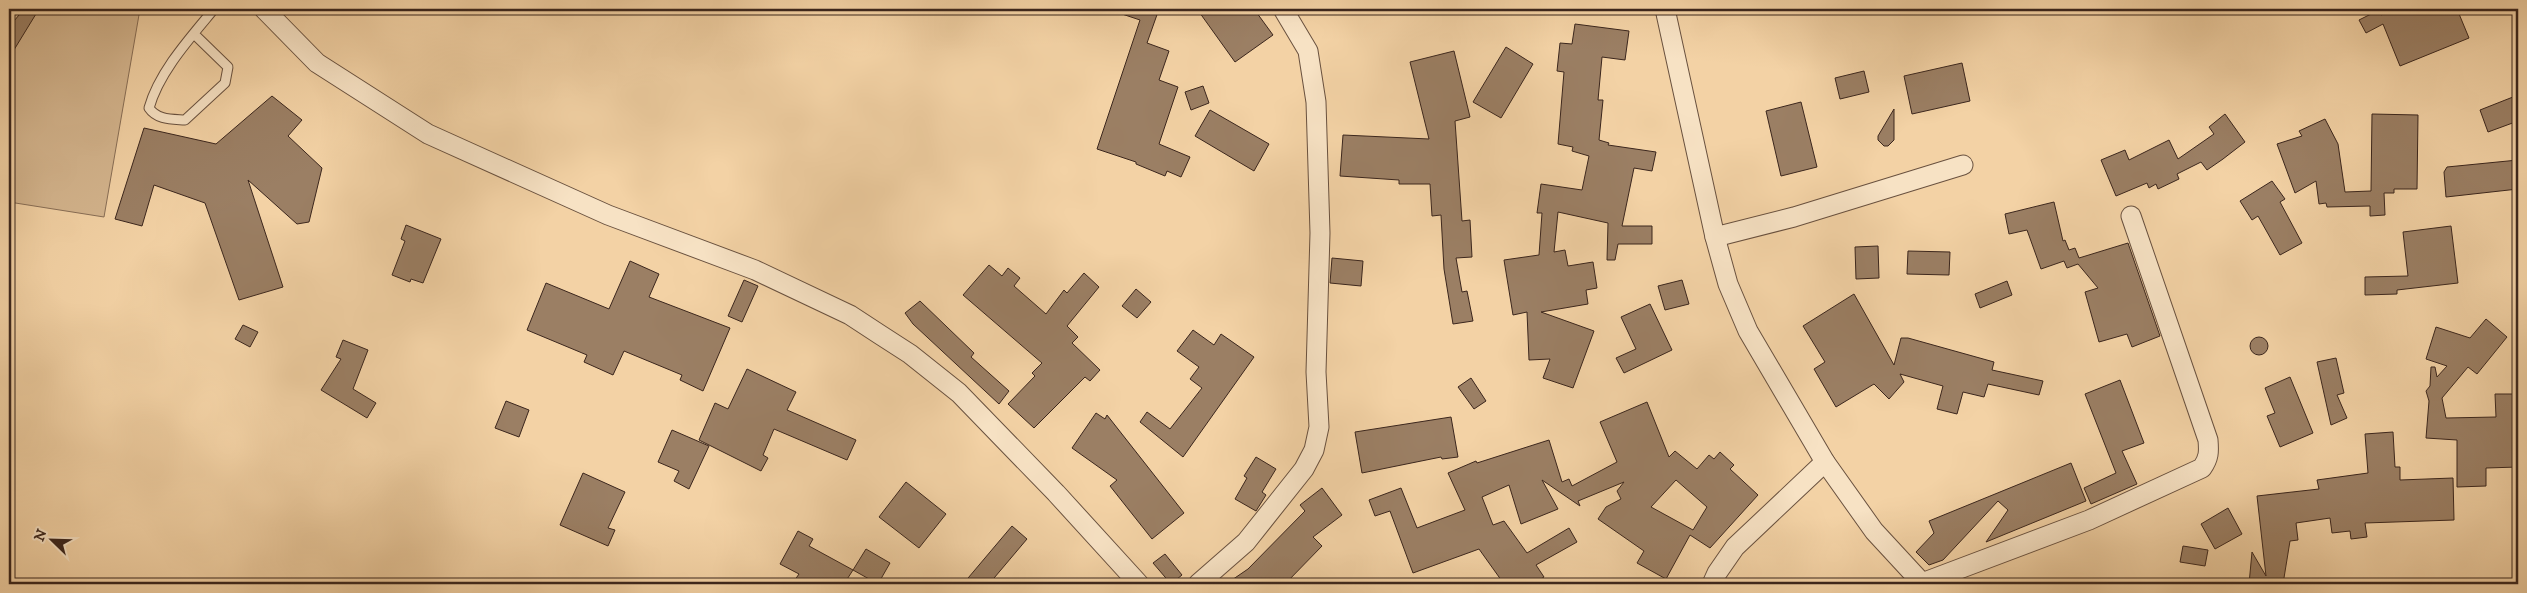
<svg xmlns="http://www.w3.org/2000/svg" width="2527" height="593" viewBox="0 0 2527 593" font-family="'IM FELL DW Pica',serif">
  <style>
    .green { fill: #d4b58e; stroke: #886e56 }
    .building { fill: #9b7f64; stroke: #3b261d; fill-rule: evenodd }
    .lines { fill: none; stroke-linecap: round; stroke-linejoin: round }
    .service-casing { stroke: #69513f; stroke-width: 11 }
    .minor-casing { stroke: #69513f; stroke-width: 21 }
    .service { stroke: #f7e2c4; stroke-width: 9 }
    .minor { stroke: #f7e2c4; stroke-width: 19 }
  </style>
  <rect width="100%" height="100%" fill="#f3d2a5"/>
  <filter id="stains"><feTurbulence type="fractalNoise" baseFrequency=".004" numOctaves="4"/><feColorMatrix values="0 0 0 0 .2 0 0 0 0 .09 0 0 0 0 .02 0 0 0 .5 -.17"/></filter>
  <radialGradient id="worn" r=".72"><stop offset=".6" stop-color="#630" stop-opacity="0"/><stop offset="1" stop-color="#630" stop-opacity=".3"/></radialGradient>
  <polygon class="green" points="9,9 140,9 104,217 9,202"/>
  <g class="building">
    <polygon points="24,9 39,9 9,58 9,27"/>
    <polygon points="1114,9 1159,9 1147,43 1169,51 1159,80 1178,87 1159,144 1190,157 1181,177 1167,171 1165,176 1136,164 1136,162 1097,149 1140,20 1113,11"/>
    <polygon points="1197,9 1254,9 1273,35 1235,62"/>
    <polygon points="2395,9 2457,9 2469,38 2400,66 2383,24 2366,33 2359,20 2379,10 2381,15"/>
    <polygon points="1575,24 1629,31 1625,60 1602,57 1598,100 1603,100 1599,140 1609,143 1608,145 1656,152 1652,171 1634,168 1622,226 1652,226 1652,244 1618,244 1615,260 1607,260 1608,223 1558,212 1554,252 1565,250 1568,266 1593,262 1597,288 1586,290 1588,304 1541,312 1594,331 1573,388 1543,378 1550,359 1529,360 1527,312 1513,315 1504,260 1539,255 1542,213 1537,213 1541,184 1582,190 1589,156 1572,151 1573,147 1558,144 1564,72 1557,71 1560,43 1572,44"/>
    <polygon points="1506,47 1533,64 1501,118 1473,102"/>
    <polygon points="1454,51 1470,117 1455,121 1462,221 1470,220 1472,257 1456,258 1462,292 1467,291 1473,321 1453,324 1444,269 1441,215 1432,216 1430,184 1399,184 1399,180 1340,176 1343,135 1429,139 1410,62"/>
    <polygon points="1962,63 1970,101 1912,114 1904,76"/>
    <polygon points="1864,71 1869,92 1840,99 1835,78"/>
    <polygon points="1203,86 1209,103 1191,110 1185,92"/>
    <polygon points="2518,95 2518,121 2488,132 2480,110"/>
    <polygon points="272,96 302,120 288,136 322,168 309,222 297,224 248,180 283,287 239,300 205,203 154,185 142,226 115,219 144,128 216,144"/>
    <polygon points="1801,102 1817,167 1781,176 1766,111"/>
    <polygon points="1894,109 1894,140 1888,146 1884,146 1878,140 1878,136"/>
    <polygon points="1210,110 1269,144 1254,171 1195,136"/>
    <polygon points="2225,114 2245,142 2223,159 2207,170 2201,162 2177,174 2179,179 2158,189 2156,184 2149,188 2147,183 2116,196 2101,160 2125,150 2129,160 2169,140 2178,159 2214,134 2209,127"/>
    <polygon points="2372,114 2418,115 2417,189 2394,189 2394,193 2384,193 2385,215 2370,216 2370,206 2327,207 2326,203 2319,204 2316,181 2295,193 2277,144 2302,136 2299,131 2325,119 2338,144 2345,192 2371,191"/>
    <polygon points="2518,160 2518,189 2446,197 2444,172 2447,167"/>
    <polygon points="2272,181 2285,199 2280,202 2302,243 2280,255 2258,216 2252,220 2240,201"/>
    <polygon points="2054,202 2063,241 2065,240 2069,250 2075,248 2079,258 2128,243 2160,336 2132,347 2127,334 2099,342 2085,292 2098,288 2078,264 2067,268 2064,261 2041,269 2027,230 2009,234 2005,214"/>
    <polygon points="406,225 441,239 423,283 411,279 410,282 392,275 405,241 401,239"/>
    <polygon points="2451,226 2458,283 2397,290 2397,294 2365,295 2365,277 2408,276 2403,232"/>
    <polygon points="1878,246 1879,278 1856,279 1855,247"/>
    <polygon points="1908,251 1950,252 1949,275 1907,274"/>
    <polygon points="1332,258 1363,261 1361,286 1330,283"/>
    <polygon points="630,261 659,274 649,297 730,328 703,391 680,380 682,375 624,351 613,375 584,362 587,355 527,330 546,283 609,309"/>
    <polygon points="989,265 1002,276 1008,268 1020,278 1014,286 1046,314 1064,290 1067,293 1084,273 1099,287 1067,326 1078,337 1072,343 1100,370 1090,381 1085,377 1034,428 1008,404 1035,376 1032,373 1042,363 963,295"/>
    <polygon points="744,280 758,286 742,322 728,316"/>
    <polygon points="1682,280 1689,304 1665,310 1658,286"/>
    <polygon points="2007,281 2012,295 1980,308 1975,294"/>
    <polygon points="1136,289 1151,302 1137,318 1122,306"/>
    <polygon points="1854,294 1894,365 1901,338 1908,338 1994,362 1992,370 2043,381 2039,395 1988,384 1984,397 1963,392 1957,414 1937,409 1943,386 1900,374 1904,382 1889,399 1874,384 1836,407 1814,369 1825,362 1803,326"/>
    <polygon points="920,301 974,353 971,357 1009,391 999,404 913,324 905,313"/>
    <polygon points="1650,304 1672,350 1624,373 1616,358 1636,349 1621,317"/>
    <polygon points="2486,319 2507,337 2477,374 2468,367 2442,398 2446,418 2496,417 2495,394 2518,394 2518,467 2486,468 2486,486 2457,487 2457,440 2426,438 2429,401 2426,391 2430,386 2431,367 2435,367 2437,377 2447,366 2426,359 2436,327 2470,338"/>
    <polygon points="243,325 258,332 250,347 235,339"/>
    <polygon points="1193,330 1214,345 1221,334 1254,357 1183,457 1140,422 1147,412 1170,429 1202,388 1190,379 1199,367 1177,351"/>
    <circle cx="2259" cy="346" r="9"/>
    <polygon points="343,340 368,350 353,389 376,403 367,418 321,390 341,359 336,357"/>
    <polygon points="2336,358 2344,393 2337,395 2347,418 2331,425 2317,362"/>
    <polygon points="747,369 796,392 787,410 856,440 847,460 774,429 763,455 768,458 761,471 699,440 715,403 728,409"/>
    <polygon points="2290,377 2313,433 2280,447 2267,416 2275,413 2265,388"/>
    <polygon points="1471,378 1486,401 1474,409 1458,387"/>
    <polygon points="2120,380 2144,443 2122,451 2137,484 2091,504 2084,488 2116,473 2085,394"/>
    <polygon points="506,401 529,410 519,437 495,428"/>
    <path d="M1647 402 1669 457 1675 451 1697 469 1709 455 1714 459 1720 452 1734 465 1730 469 1758 495 1710 548 1690 535 1666 579 1637 563 1644 551 1598 519 1606 507 1621 499 1617 491 1624 482 1578 501 1580 506 1542 480 1558 509 1521 524 1509 485 1482 497 1493 525 1504 521 1527 553 1569 528 1577 542 1536 565 1544 577 1533 584H1504L1479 549 1413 573 1390 511 1375 516 1369 500 1401 488 1417 528 1465 510 1448 473 1476 461 1477 463 1549 440 1562 482 1569 479 1572 486 1617 462 1600 422ZM1676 480 1707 507 1693 530 1651 507Z"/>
    <polygon points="1096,413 1105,419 1107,415 1184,513 1152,539 1110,486 1117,480 1072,448"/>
    <polygon points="1451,417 1458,457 1442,459 1441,457 1362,473 1355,432"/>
    <polygon points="672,430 709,446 689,489 674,481 679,471 658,462"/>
    <polygon points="2393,432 2395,467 2400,467 2400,480 2453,478 2454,520 2365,523 2367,537 2351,539 2350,531 2332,533 2330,518 2296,523 2298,540 2290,541 2283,584 2249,584 2252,552 2266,576 2257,496 2319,489 2317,480 2368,473 2365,434"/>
    <polygon points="1256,457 1276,469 1262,492 1266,495 1256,511 1235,499 1247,478 1244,476"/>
    <polygon points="2071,463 2086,501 1986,542 2008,510 1998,501 1943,560 1929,565 1916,552 1934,533 1929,521"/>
    <polygon points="583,473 625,492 608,528 615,530 608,546 560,525"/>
    <polygon points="906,482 946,514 919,548 879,517"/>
    <polygon points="1322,488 1342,515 1313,537 1322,546 1285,584 1226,584 1248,569 1305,511 1300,505"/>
    <polygon points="2228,508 2242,534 2215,549 2201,524"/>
    <polygon points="1012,526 1027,539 989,584 963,584"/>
    <polygon points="798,531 813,539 809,546 853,570 844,584 792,584 799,574 780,564"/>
    <polygon points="2183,546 2208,550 2205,566 2180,562"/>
    <polygon points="866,549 890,563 878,584 853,570"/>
    <polygon points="1165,554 1182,575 1171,584 1153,563"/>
  </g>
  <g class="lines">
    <g class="service-casing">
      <path id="service" d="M194 34 228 67 225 83 185 120C172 119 157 120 149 108 159 72 190 38 214 9"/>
    </g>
    <g class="minor-casing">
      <g id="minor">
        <polyline points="264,9 317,63 428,134 608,215 755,270 850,315 879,334 910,354 959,393 1056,493 1139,584"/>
        <polyline points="1665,9 1715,237 1728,284 1748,331 1825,462 1874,531 1923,584"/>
        <polyline points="1715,237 1794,217 1963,165"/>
        <path d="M1922 583 2089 520 2202 468C2209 458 2209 452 2208 440L2131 216"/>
        <polyline points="1198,584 1246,542 1304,469 1314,450 1319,427 1316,372 1320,233 1316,102 1308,51 1283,9"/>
        <polyline points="1712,584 1717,573 1735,547 1825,462"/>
      </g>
    </g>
    <use href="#service" class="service"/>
    <use href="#minor" class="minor"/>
  </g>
  <rect width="2527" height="593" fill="none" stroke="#f3d2a5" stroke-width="30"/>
  <rect x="10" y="10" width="2507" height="573" fill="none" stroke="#3b261d" stroke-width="2.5"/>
  <rect x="15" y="15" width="2497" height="563" fill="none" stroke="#3b261d"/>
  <g transform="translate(52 540) rotate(293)" stroke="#f7e2c4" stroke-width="4" paint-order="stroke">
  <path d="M0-4L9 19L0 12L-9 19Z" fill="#3b261d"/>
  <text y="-8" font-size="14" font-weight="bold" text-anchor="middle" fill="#3b261d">N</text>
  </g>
  <rect width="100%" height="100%" filter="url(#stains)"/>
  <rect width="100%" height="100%" fill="url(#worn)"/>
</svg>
